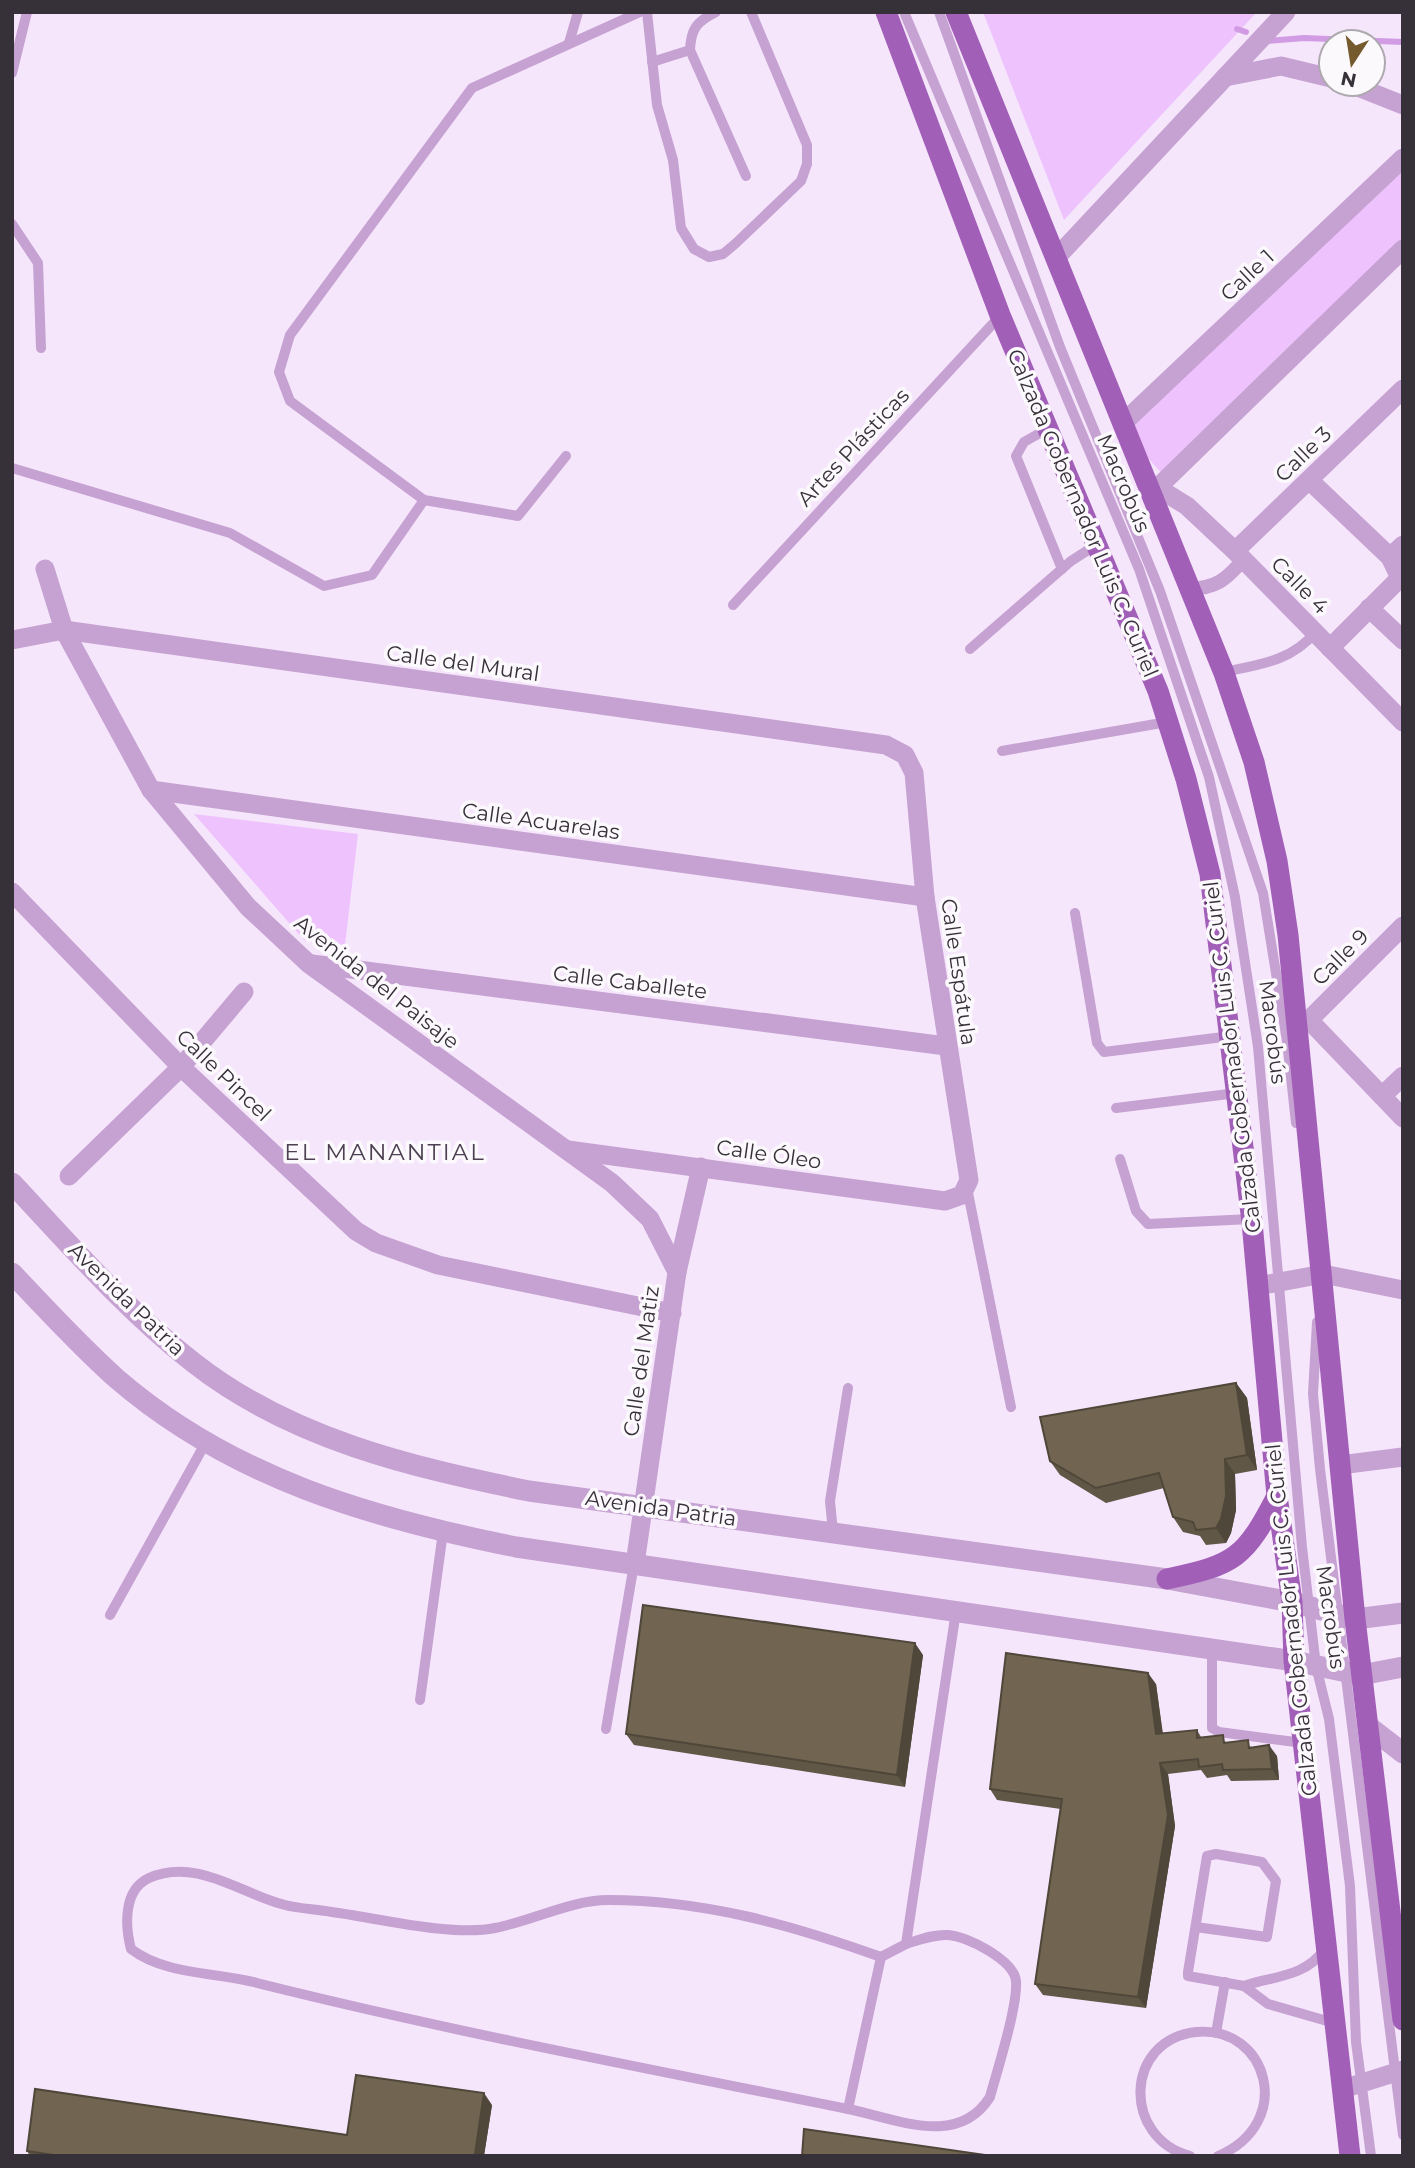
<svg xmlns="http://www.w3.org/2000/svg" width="1415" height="2168" viewBox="0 0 1415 2168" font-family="Montserrat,sans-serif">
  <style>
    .green { fill: #eec3fd }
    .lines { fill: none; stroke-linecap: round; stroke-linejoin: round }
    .stream { stroke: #d19ce3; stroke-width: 6 }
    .service { stroke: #c6a2d2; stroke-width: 10 }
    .pedestrian { stroke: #c6a2d2; stroke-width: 14 }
    .minor { stroke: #c6a2d2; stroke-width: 19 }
    .tertiary { stroke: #c6a2d2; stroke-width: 21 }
    .primary { stroke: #a25fb8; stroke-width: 21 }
    .wall { fill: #615747 }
    .shaded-wall { fill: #4f4739 }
    .building { fill: #716552; stroke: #4f4739; stroke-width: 2 }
    .labels { text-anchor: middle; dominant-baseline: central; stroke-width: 7; stroke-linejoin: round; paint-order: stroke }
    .street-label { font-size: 21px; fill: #363038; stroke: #fcf9fd }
    .neighbourhood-label { font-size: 23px; letter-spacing: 2px; fill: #4d4052; stroke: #fcf9fd }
  </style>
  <rect width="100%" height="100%" fill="#f6e6fc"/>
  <g class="green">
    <polygon points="983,12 1257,12 1064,220"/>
    <polygon points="1403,165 1403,246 1165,477 1135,444 1124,425"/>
    <polygon points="194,814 358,834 345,945 304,940"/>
  </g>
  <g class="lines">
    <g class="stream">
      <polyline points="1237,29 1246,32"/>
      <polyline points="1267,41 1304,38 1403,42"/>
    </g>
    <g class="service">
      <polyline points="647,12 657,105 673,160 681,228 694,249 709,257 723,254 735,244 801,181 807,164 807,145 751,12"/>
      <path d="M716 12C696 22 691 29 690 50L746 176"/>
      <polyline points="904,12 1139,569 1209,777 1235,897 1258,1047 1302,1547 1316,1666 1329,1719 1350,1886 1356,2042 1371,2156"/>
      <polyline points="939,12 1060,347 1160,591 1263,893 1287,1041 1296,1123"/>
      <polyline points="569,43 578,12"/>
      <polyline points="652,62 690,50"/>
      <polyline points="12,73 27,12"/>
      <polyline points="12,224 38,263 41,348"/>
      <polyline points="1047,429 1024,442 1016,456 1062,569"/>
      <polyline points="566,456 518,516 424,500 290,401 279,372 290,335 472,88 640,12"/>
      <polyline points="12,468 230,533 324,586 372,575 424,500"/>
      <polyline points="733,605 1000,316"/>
      <polyline points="970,649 1071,561 1096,545"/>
      <path d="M1224 672C1257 665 1293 661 1315 632"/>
      <polyline points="1002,751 1167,722"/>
      <polyline points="1075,913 1097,1043 1104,1052 1231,1036"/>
      <polyline points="1116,1108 1237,1093"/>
      <polyline points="1120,1159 1136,1211 1148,1224 1251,1219"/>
      <polyline points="967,1188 1011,1407"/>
      <polyline points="1317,1322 1313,1394 1320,1469 1403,2135"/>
      <polyline points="833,1532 830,1501 848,1388"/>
      <polyline points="110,1615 206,1442"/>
      <polyline points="1212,1649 1212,1728 1219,1732 1303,1743"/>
      <polyline points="420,1700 443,1532"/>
      <polyline points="606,1729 634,1564"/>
      <polyline points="1196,1927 1267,1937 1276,1881 1262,1862 1216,1854 1207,1856 1188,1972 1188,1976 1244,1986 1268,2004 1334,2023"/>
      <path d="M881 1957 848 2109C650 2069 453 2032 257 1983 216 1972 165 1975 131 1949 125 1926 123 1890 149 1878 196 1857 241 1894 285 1905 300 1909 317 1909 332 1912 377 1918 453 1937 495 1928 532 1921 571 1900 608 1900 704 1900 792 1925 881 1957L906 1944 956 1611"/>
      <path d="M1244 1986C1273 1976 1305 1977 1324 1950"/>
      <polyline points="1216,2033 1225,1982"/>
      <path d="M848 2109C897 2119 958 2148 990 2097 997 2071 1018 2006 1016 1981 1014 1960 967 1936 948 1935 934 1934 919 1940 906 1944"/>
      <path d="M1190 2156C1122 2138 1124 2040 1196 2032 1268 2025 1296 2123 1218 2156"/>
    </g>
    <path class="pedestrian" d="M1189 589C1216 588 1226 580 1243 560"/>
    <g class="minor">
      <polyline points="1225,77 1281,66 1331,78"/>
      <polyline points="1350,84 1403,105"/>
      <polyline points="1056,258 1286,12"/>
      <polyline points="1122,424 1403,158"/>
      <polyline points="1309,480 1390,557"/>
      <polyline points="1158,488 1187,506 1235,551 1403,722"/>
      <polyline points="1151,494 1403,249"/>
      <polyline points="1235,551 1403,389"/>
      <polyline points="45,569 64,630 151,790 248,907 309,964 612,1183 650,1219 677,1272"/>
      <polyline points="1369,608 1403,640"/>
      <polyline points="12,640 64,630 886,745 905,755 914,773 925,897 969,1180 962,1195 945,1201 568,1150"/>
      <polyline points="1330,648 1400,578 1390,557 1403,545"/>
      <polyline points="151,790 925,897"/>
      <polyline points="12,892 181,1067 356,1231 376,1243 438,1265 672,1313"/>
      <polyline points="1403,926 1309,1020 1403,1118"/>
      <polyline points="312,964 946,1046"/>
      <polyline points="1382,1096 1403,1076"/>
      <polyline points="69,1176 181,1067 244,992"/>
      <polyline points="1258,1286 1323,1274 1403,1290"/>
      <polyline points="1340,1465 1403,1457"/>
      <polyline points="635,1564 677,1272 701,1167"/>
      <polyline points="1343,2089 1403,2070"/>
    </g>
    <g class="tertiary">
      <path d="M12 1183C70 1245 127 1311 194 1363 291 1439 411 1467 529 1491L1167 1579 1292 1602 1355 1619 1403 1613"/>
      <path d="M12 1273C46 1309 80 1346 117 1379 232 1478 371 1518 516 1547L1294 1661 1361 1675 1403 1667"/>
      <polyline points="1368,1726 1403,1753"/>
    </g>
    <g class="primary">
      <polyline points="886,12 1000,315 1158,691 1186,779 1210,874 1252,1222 1277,1496 1292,1602 1294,1661 1350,2156"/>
      <polyline points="956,12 1224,673 1254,762 1277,861 1288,935 1355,1619 1403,2020"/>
      <path d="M1167 1579C1235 1565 1245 1558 1277 1496"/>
    </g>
  </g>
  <g class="wall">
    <polygon points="1236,1383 1247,1398 1257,1470 1235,1474 1236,1510 1231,1533 1226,1543 1206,1545 1200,1536 1183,1532 1173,1517 1164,1488 1106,1503 1060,1475 1050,1461"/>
    <polygon points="923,1655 905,1787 634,1745 626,1734"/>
    <polygon points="1156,1684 1163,1734 1197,1730 1201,1737 1252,1747 1277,1756 1279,1780 1231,1781 1227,1775 1207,1778 1201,1770 1168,1774 1175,1826 1146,2008 1043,1995 1035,1984 1061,1809 997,1800 990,1789"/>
    <polygon points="492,2105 484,2155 490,2156 30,2156 27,2151 347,2135"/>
  </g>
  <g class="shaded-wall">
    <polygon points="1236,1383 1247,1398 1257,1470 1247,1455"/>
    <polygon points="1225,1459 1235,1474 1236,1510 1231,1533 1226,1543 1216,1528"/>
    <polygon points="915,1643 923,1655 905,1787 897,1775"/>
    <polygon points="1148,1673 1156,1684 1164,1745 1156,1734"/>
    <polygon points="1269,1745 1277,1756 1279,1780 1272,1769"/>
    <polygon points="1160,1763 1168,1774 1175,1826 1146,2008 1138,1997"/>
    <polygon points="484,2093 492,2105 484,2156 475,2154"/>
  </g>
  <g class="building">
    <polygon points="1236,1383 1247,1455 1225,1459 1226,1496 1221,1519 1216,1528 1196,1530 1193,1522 1173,1517 1159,1473 1096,1488 1050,1461 1040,1417"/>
    <polygon points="643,1605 915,1643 897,1775 626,1734"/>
    <polygon points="1006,1653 1148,1673 1156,1734 1197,1730 1197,1738 1223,1735 1224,1743 1248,1740 1249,1748 1269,1745 1272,1769 1223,1770 1222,1764 1199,1767 1198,1759 1160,1763 1168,1815 1138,1997 1035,1984 1062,1799 990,1789"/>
    <polygon points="356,2075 484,2093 475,2154 490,2156 60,2156 27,2151 35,2089 347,2135"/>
    <polygon points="804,2129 992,2156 802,2156"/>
  </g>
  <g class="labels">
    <g class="street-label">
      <text transform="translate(1247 275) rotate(-43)">Calle 1</text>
      <text transform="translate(853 447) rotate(-47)">Artes Plásticas</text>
      <text transform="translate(1303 454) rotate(-44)">Calle 3</text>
      <text transform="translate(1124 483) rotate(67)">Macrobús</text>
      <text transform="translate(1083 513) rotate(67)">Calzada Gobernador Luis C. Curiel</text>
      <text transform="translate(1300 585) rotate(45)">Calle 4</text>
      <text transform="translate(463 663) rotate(8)">Calle del Mural</text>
      <text transform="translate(541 821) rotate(8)">Calle Acuarelas</text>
      <text transform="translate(1340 957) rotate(-45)">Calle 9</text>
      <text transform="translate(959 972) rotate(82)">Calle Espátula</text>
      <text transform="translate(377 982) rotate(38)">Avenida del Paisaje</text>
      <text transform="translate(630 982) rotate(7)">Calle Caballete</text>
      <text transform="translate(1273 1032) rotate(83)">Macrobús</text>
      <text transform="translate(1232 1057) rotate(-97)">Calzada Gobernador Luis C. Curiel</text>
      <text transform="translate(224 1075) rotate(44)">Calle Pincel</text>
      <text transform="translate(769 1154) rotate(8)">Calle Óleo</text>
      <text transform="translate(127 1299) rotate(44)">Avenida Patria</text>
      <text transform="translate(641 1361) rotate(-82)">Calle del Matiz</text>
      <text transform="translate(661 1508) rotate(8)">Avenida Patria</text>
      <text transform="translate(1331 1617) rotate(82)">Macrobús</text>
      <text transform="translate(1291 1620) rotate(-96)">Calzada Gobernador Luis C. Curiel</text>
    </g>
    <g class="neighbourhood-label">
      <text x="385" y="1152">EL MANANTIAL</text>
    </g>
  </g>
  <rect width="1415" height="2168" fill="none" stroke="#363038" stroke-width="28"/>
  <g transform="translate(1352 63) rotate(192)"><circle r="33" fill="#fcf9fd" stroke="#ada9ae" stroke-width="2"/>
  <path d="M0-5L12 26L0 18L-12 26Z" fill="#745a2c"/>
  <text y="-10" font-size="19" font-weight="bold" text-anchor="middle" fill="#363038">N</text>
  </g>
</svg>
